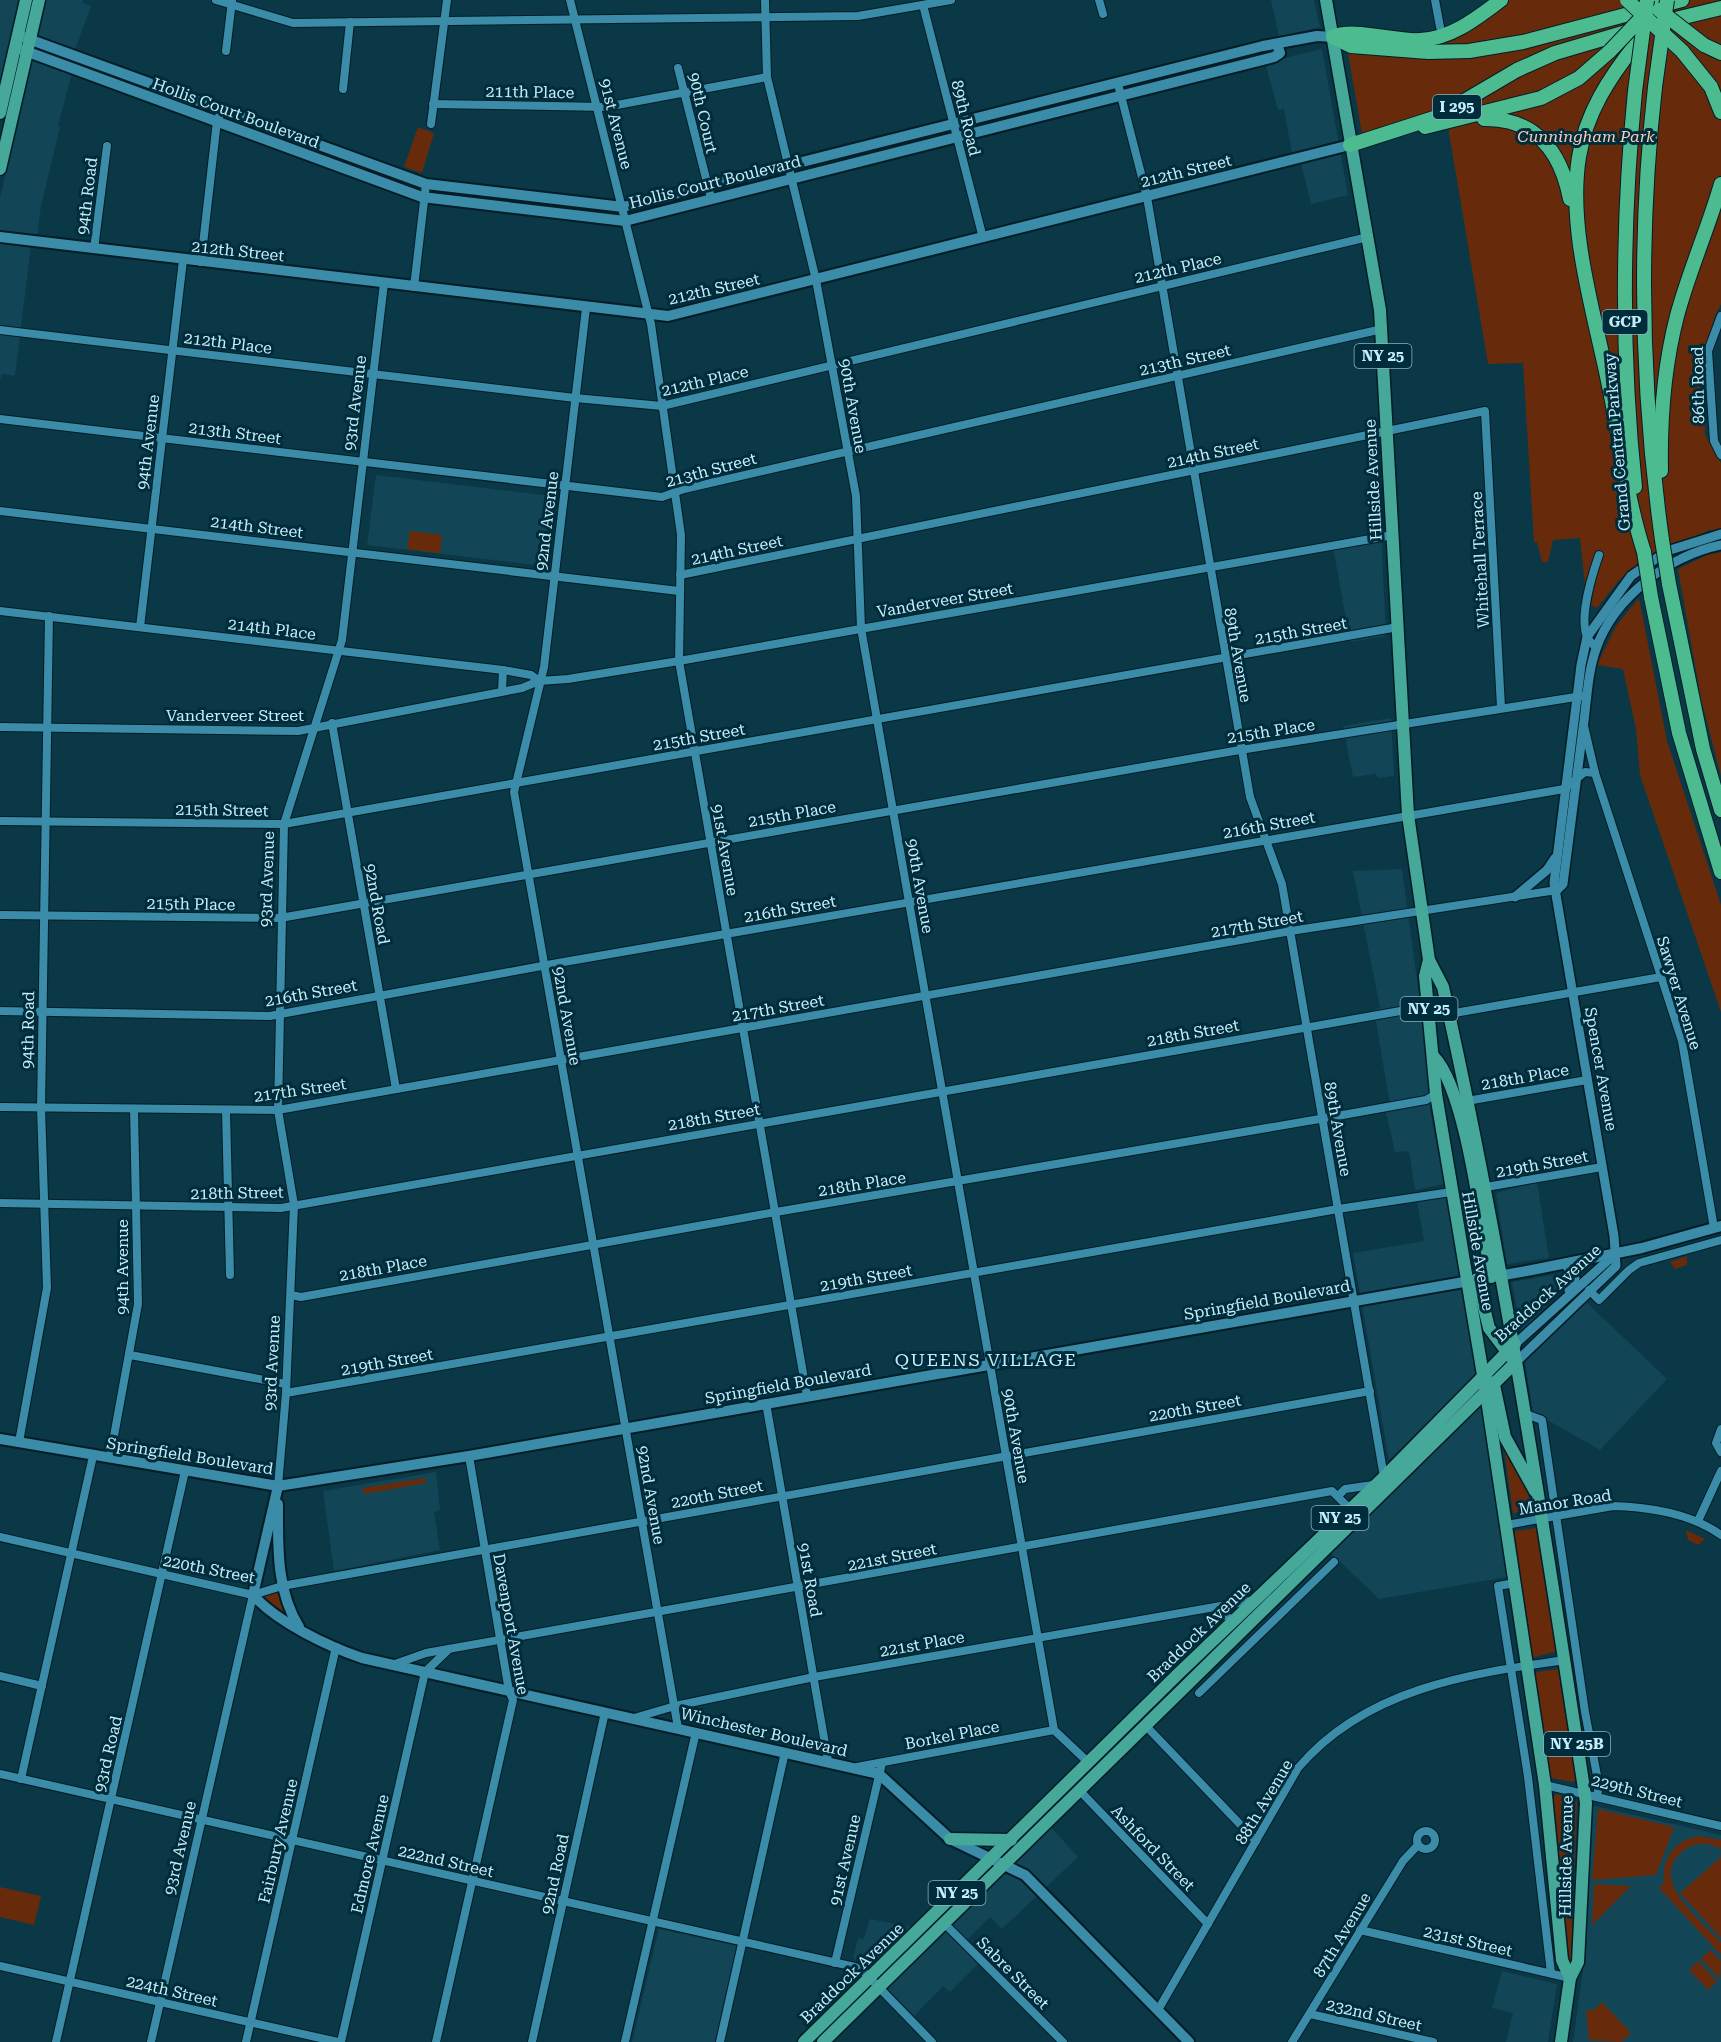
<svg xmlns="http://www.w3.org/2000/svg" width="1721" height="2042" viewBox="0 0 1721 2042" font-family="'Roboto Serif',serif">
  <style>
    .built { fill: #124656 }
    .green { fill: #672b0c }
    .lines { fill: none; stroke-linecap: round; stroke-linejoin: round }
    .minor-casing { stroke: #041d26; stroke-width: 10 }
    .tertiary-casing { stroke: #041d26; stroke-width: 12 }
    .secondary-casing { stroke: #041d26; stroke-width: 14 }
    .primary-casing { stroke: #041d26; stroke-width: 15 }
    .motorway-casing { stroke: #041d26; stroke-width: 16 }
    .minor { stroke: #3a8ca8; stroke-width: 8 }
    .tertiary { stroke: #3a8ca8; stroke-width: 9 }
    .secondary { stroke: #3a8ca8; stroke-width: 10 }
    .primary { stroke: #45a899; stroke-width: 12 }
    .motorway { stroke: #4cbb8f; stroke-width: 14 }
    .motorway-bridge-casing { stroke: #041d26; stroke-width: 16; stroke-linecap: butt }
    .motorway-bridge { stroke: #4cbb8f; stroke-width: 14 }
    .labels { text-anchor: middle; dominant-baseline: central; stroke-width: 6; stroke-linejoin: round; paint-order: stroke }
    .shield { fill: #002d3b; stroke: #8bb3c2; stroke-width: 1.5 }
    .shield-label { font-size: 15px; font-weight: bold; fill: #c7edfc }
    .street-label { font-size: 16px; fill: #c7edfc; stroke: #002d3b }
    .park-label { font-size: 16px; font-style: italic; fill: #fccdb9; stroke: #002d3b }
    .neighbourhood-label { font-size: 18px; letter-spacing: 1.5px; fill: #c7edfc; stroke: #002d3b }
  </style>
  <rect width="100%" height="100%" fill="#0a3846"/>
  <g class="built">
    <polygon points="0,0 20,0 0,87"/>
    <polygon points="46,0 83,0 83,3 91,6 75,50 38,36"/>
    <polygon points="1271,0 1314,0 1320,27 1279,37"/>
    <polygon points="1322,49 1348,195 1311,204 1301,163 1294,165 1284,109 1278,110 1265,63"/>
    <polygon points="33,57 73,69 58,126 60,127 41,206 37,237 32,237 15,376 2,374 0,380 0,198"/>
    <polygon points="376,475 552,496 543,566 367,545"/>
    <polygon points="1381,532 1386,636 1350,642 1332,541"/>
    <polygon points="1391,718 1394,776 1378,778 1376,774 1353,777 1343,726"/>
    <polygon points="1402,869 1430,1077 1430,1109 1444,1184 1415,1190 1409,1151 1395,1152 1386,1112 1391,1111 1374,1010 1380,1008 1353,871"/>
    <polygon points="1537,1182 1549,1258 1507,1264 1496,1193"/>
    <polygon points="1446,1195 1477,1374 1389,1460 1353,1253 1424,1241 1417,1201"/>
    <polygon points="1570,1272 1572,1279 1521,1332 1512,1282"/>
    <polygon points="1586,1302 1667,1379 1600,1450 1533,1412 1525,1361"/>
    <polygon points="1481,1404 1507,1577 1379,1599 1330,1552"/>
    <polygon points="436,1472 440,1510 434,1512 440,1550 334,1571 323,1491"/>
    <polygon points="1591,1805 1721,1835 1721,2042 1573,2042 1583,1969"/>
    <polygon points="1048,1824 1078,1857 1002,1929 990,1917 961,1946 978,1964 950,1992 943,1986 914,2016 885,1986"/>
    <polygon points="870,1919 913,1927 876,1964 853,1959 858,1938 864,1939"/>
    <polygon points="659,1929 737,1946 715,2042 632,2042"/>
    <polygon points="1502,1971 1557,1984 1548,2042 1506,2042 1513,2013 1492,2008"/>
  </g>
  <g class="green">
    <polygon points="1503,0 1721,0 1721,304 1715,316 1704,354 1705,435 1721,463 1721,530 1709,530 1619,580 1597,608 1591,605 1595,584 1585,585 1580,538 1553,540 1548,562 1542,562 1537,542 1534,542 1523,363 1488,364 1445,109 1362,134 1348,53 1437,42"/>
    <polygon points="418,127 434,133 422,173 404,167"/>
    <polygon points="410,531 442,535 440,553 407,549"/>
    <polygon points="1721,552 1721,776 1701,699 1678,569 1707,555"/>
    <polygon points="1639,598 1667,741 1721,905 1721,1012 1640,775 1636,729 1623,669 1597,665 1616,626"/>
    <polygon points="1687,1256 1687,1265 1675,1269 1670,1262"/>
    <polygon points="1504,1448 1526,1487 1532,1511 1513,1513"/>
    <polygon points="425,1478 426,1483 364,1494 363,1488"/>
    <polygon points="1536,1528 1538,1530 1557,1651 1535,1657 1532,1656 1514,1533 1515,1531"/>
    <polygon points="1686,1530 1705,1539 1698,1545 1688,1540"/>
    <polygon points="278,1593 286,1619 265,1601 266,1595"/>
    <polygon points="1558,1669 1576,1780 1573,1782 1551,1778 1535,1674 1537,1672"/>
    <polygon points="1557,1794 1577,1801 1571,1964 1568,1963 1553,1797"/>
    <polygon points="1598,1809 1674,1827 1656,1875 1592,1880"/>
    <path d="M1700 1836 1721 1840V1849C1710 1843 1697 1841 1686 1849 1644 1876 1701 1921 1721 1942V1955L1659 1888 1664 1882C1661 1858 1676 1839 1700 1836Z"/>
    <polygon points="1721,1857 1721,1938 1680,1893"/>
    <polygon points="1594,1884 1631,1886 1592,1925"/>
    <polygon points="0,1887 41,1896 34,1925 0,1917"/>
    <polygon points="1710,1950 1721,1961 1720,1979 1701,1959"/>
    <polygon points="1698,1961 1717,1981 1708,1990 1689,1970"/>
    <polygon points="1602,2002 1631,2033 1621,2042 1589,2040 1586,2011 1595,2009"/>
  </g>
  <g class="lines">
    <g class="minor-casing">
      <g id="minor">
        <polyline points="216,0 293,23 858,16 951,0"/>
        <polyline points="570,0 651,324 681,535 679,661 807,1396"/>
        <polyline points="765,0 767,77 816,280 856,496 861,628 1054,1730 1089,1763"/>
        <polyline points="1099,0 1103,14"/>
        <polyline points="1435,0 1440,27"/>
        <polyline points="923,5 983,238"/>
        <polyline points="226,51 232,1"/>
        <polyline points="678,68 711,198"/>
        <polyline points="1118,84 1147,197 1250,797 1282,884 1384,1477"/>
        <polyline points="343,89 350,22"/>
        <polyline points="433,104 606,107 767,77"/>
        <polyline points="431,124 447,0"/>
        <polyline points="94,249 107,146"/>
        <polyline points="201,262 217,121 222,110"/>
        <polyline points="414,287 426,184"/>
        <polyline points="586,308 544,667 514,792 678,1728"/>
        <polyline points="1721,316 1708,351 1714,441 1721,455"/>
        <polyline points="0,330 575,398 662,406 1368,237"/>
        <polyline points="0,419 662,497 684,489 1382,329"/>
        <polyline points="0,511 679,591"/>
        <polyline points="680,575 1485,411 1501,707"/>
        <polyline points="0,611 503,670 531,675 539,681"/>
        <polyline points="140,627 183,260"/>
        <path d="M1596 648C1594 645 1589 641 1587 637 1579 617 1592 575 1599 555"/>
        <polyline points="502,691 503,670"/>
        <polyline points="332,723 396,1089"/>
        <polyline points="1584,726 1595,773 1682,1041 1714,1228"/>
        <polyline points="0,727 298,731 522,688 539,681 568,679 679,661 1393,535"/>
        <polyline points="0,821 284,824 1398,627"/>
        <polyline points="0,915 280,918 1234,751 1582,696"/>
        <polyline points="0,1011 270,1016 558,963 1564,789 1585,772 1595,773"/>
        <polyline points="1449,1014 1661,977"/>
        <polyline points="1467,1101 1587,1080"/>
        <polyline points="0,1107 278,1110 1297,930 1557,890"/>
        <polyline points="226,1111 230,1275"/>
        <polyline points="1486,1187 1602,1167"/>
        <polyline points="0,1203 281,1208 1429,1006"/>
        <polyline points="1589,1290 1599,1300 1629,1270 1639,1263 1721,1240"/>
        <polyline points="291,1295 301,1297 776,1212 1337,1116 1426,1100 1436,1094"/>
        <polyline points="130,1355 286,1384"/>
        <polyline points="286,1393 1338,1209 1451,1192"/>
        <polyline points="766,1403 828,1761"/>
        <polyline points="1526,1414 1542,1420 1585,1712 1599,1786 1597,1796"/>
        <polyline points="1721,1429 1716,1443 1721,1452"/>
        <polyline points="19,1442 47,1288 41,1108 49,616"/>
        <polyline points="110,1458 138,1304 134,1110"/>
        <polyline points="278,1486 286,1393 294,1205 278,1110 284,824 342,640 384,283"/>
        <polyline points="1338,1496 1345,1489 1373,1485"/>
        <polyline points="1698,1521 1721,1471"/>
        <path d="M1506 1525 1613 1506C1650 1507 1690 1513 1721 1535"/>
        <polyline points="0,1537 253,1595 282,1586 1370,1391"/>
        <polyline points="1515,1583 1498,1586 1528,1777 1551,1973"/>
        <polyline points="1217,1607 1233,1622"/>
        <polyline points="392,1665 426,1653 1332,1491 1350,1509"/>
        <polyline points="0,1676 42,1686"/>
        <polyline points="1199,1693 1334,1562"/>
        <polyline points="634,1718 675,1706 814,1677 1255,1600"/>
        <polyline points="1146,1726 1256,1841"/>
        <polyline points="857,1767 1054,1730"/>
        <polyline points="0,1774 855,1967 864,1972 932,2042"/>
        <polyline points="21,1779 93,1456"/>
        <polyline points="1545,1785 1721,1826"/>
        <polyline points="1079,1790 1208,1924"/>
        <circle cx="1426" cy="1840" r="9"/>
        <polyline points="944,1923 1063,2042"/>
        <polyline points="1360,1930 1570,1978"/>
        <polyline points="835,1963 882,1763"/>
        <polyline points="0,1966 338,2042"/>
        <path d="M1158 2010 1298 1768C1365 1689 1467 1674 1565 1660"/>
        <polyline points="1310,2014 1433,2042"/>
        <polyline points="56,2042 185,1471"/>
        <polyline points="151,2042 253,1595"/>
        <polyline points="246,2042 336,1647"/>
        <polyline points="341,2042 425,1672 449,1649"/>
        <polyline points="436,2042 513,1700 509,1691 469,1456"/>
        <polyline points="532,2042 605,1712"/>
        <polyline points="625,2042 696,1732"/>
        <polyline points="720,2042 785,1752"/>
        <polyline points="1292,2042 1403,1861 1418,1845"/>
      </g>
    </g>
    <g class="tertiary-casing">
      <g id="tertiary">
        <path d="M1557 890 1563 884C1570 829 1577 775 1584 721 1587 697 1588 672 1596 649 1614 597 1669 556 1721 545"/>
        <polyline points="1515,897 1547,870 1555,858"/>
        <polyline points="1565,1264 1575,1278 1569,1290"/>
        <polyline points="1515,1344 1614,1255"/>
        <polyline points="1516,1362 1616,1266 1614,1236 1554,883 1581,665 1587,637 1631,576 1667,551 1721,534"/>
      </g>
    </g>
    <g class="secondary-casing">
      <g id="secondary">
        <polyline points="23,37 426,184 623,207 1263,46 1317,36 1333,37"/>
        <polyline points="20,49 422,197 625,221 1274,57 1280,53 1277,44"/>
        <polyline points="0,237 668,316 1350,145"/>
        <polyline points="0,1439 278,1486 469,1456 1532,1270 1642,1248 1721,1226"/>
        <path d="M278 1486 253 1595C277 1622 327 1646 362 1658L879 1774 950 1839 1025 1875 1189 2042"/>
        <path d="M278 1504C278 1546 276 1590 299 1627"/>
      </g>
    </g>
    <g class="primary-casing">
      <g id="primary">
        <path d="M1326 0 1380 310 1408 815 1429 960 1443 987C1502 1250 1542 1516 1583 1782L1586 1803 1578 1962 1570 1978 1561 2042"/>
        <polyline points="0,113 26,0"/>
        <polyline points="0,169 39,0"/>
        <polyline points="1429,960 1425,976 1436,1094 1486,1393 1545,1785 1562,1960 1570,1978"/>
        <path d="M1434 1057C1466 1090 1482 1227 1491 1277"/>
        <polyline points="1477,1279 1489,1328 1511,1357"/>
        <polyline points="1490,1382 1494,1385 1505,1437 1535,1491"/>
        <polyline points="950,1839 1011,1840"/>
        <polyline points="804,2042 1178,1674 1384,1477 1515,1344"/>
        <polyline points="823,2042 1516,1362"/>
      </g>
    </g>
    <g class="motorway-casing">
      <g id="motorway">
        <polyline points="1663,22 1721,8"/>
        <polyline points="1333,37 1351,46 1428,52 1469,51 1523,42 1682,0"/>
        <path d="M1333 37C1352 27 1396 42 1420 40 1451 39 1477 18 1501 0"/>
        <path d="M1636 44C1609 78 1586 113 1579 157 1567 231 1596 318 1610 391 1621 445 1627 499 1644 552"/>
        <polyline points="1704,45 1721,53"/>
        <polyline points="1682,51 1711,87 1721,112"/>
        <path d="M1655 87C1638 238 1641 389 1662 540"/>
        <path d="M1635 91C1622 223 1621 355 1635 487"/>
        <path d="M1484 119C1536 118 1561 152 1570 199"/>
        <polyline points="1425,127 1541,98 1579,78 1610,51"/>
        <polyline points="1350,145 1437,117 1517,70 1555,53 1633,30"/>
        <path d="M1661 471C1660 419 1664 366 1677 316 1689 271 1708 229 1721 184"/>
        <polyline points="1669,584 1703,749 1721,810"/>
        <polyline points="1651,597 1679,733 1721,872"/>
      </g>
    </g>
    <use href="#minor" class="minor"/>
    <use href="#tertiary" class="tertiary"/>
    <use href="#secondary" class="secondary"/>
    <use href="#primary" class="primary"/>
    <use href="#motorway" class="motorway"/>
    <g class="motorway-bridge-casing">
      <g id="motorway-bridge">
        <polyline points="1627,0 1682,51"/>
        <polyline points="1659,10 1704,45"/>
        <polyline points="1610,51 1646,13"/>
        <polyline points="1655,87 1667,0"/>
        <polyline points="1635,91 1647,0"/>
        <polyline points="1662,540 1669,584"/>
        <polyline points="1644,552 1651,597"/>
      </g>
    </g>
    <use href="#motorway-bridge" class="motorway-bridge"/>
  </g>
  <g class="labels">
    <g class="shield">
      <rect x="1433" y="95" width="48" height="24" rx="4.5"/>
      <rect x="1602.5" y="310" width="45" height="24" rx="4.5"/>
      <rect x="1354.5" y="344" width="57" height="24" rx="4.5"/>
      <rect x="1400.5" y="997" width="57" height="24" rx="4.5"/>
      <rect x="1311.5" y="1506" width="57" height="24" rx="4.5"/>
      <rect x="1544" y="1732" width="66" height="24" rx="4.5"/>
      <rect x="928.5" y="1881" width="57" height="24" rx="4.5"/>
    </g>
    <g class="shield-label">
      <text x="1457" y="107">I 295</text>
      <text x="1625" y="322">GCP</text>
      <text x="1383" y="356">NY 25</text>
      <text x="1429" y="1009">NY 25</text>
      <text x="1340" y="1518">NY 25</text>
      <text x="1577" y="1744">NY 25B</text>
      <text x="957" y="1893">NY 25</text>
    </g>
    <g class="street-label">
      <text transform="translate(530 92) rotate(1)">211th Place</text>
      <text transform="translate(236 113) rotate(20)">Hollis Court Boulevard</text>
      <text transform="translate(703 113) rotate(77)">90th Court</text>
      <text transform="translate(966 118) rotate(76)">89th Road</text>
      <text transform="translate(616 124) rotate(76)">91st Avenue</text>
      <text transform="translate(1186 171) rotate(-14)">212th Street</text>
      <text transform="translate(715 182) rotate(-14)">Hollis Court Boulevard</text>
      <text transform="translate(87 196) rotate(-83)">94th Road</text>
      <text transform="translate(238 251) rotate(6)">212th Street</text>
      <text transform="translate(1178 268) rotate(-13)">212th Place</text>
      <text transform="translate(714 289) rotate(-13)">212th Street</text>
      <text transform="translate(228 343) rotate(7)">212th Place</text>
      <text transform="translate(1185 360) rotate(-13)">213th Street</text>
      <text transform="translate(705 381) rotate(-13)">212th Place</text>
      <text transform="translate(1698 385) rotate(-91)">86th Road</text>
      <text transform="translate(355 403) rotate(-83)">93rd Avenue</text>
      <text transform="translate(853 406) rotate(80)">90th Avenue</text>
      <text transform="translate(235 433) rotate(7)">213th Street</text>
      <text transform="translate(148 442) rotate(-83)">94th Avenue</text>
      <text transform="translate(1617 442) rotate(-95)">Grand Central Parkway</text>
      <text transform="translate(1213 453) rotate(-12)">214th Street</text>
      <text transform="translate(711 470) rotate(-15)">213th Street</text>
      <text transform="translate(1373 480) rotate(-93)">Hillside Avenue</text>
      <text transform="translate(547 521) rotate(-83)">92nd Avenue</text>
      <text transform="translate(257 527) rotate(7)">214th Street</text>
      <text transform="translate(737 550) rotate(-12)">214th Street</text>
      <text transform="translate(1480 560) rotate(-93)">Whitehall Terrace</text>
      <text transform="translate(945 600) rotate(-10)">Vanderveer Street</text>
      <text transform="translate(272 629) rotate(7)">214th Place</text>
      <text transform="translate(1301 631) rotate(-10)">215th Street</text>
      <text transform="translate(1238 655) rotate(80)">89th Avenue</text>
      <text x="235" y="715">Vanderveer Street</text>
      <text transform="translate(1271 731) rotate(-9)">215th Place</text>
      <text transform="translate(699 737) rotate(-10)">215th Street</text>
      <text transform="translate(222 810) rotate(1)">215th Street</text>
      <text transform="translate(792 814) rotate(-10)">215th Place</text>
      <text transform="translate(1269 825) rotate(-10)">216th Street</text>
      <text transform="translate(725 850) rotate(80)">91st Avenue</text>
      <text transform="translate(267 879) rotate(-88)">93rd Avenue</text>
      <text transform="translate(920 886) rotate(80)">90th Avenue</text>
      <text transform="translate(191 904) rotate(1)">215th Place</text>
      <text transform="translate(377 904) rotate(80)">92nd Road</text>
      <text transform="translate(790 909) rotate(-10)">216th Street</text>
      <text transform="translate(1257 924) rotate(-10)">217th Street</text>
      <text transform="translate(311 993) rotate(-10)">216th Street</text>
      <text transform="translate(1679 993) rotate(73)">Sawyer Avenue</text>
      <text transform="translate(778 1008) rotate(-10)">217th Street</text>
      <text transform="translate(567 1016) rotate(80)">92nd Avenue</text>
      <text transform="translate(28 1030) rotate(-89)">94th Road</text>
      <text transform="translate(1193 1033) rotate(-10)">218th Street</text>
      <text transform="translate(1601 1069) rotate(80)">Spencer Avenue</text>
      <text transform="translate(1525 1077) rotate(-10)">218th Place</text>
      <text transform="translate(300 1090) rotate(-8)">217th Street</text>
      <text transform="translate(714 1117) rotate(-10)">218th Street</text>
      <text transform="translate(1338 1129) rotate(80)">89th Avenue</text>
      <text transform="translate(1542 1164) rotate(-10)">219th Street</text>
      <text transform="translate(862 1184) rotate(-9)">218th Place</text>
      <text transform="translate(237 1193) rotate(-1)">218th Street</text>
      <text transform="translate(1478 1251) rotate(80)">Hillside Avenue</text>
      <text transform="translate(122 1267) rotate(-90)">94th Avenue</text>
      <text transform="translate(383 1268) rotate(-10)">218th Place</text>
      <text transform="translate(866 1278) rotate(-10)">219th Street</text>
      <text transform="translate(1548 1293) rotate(-42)">Braddock Avenue</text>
      <text transform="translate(1267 1300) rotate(-10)">Springfield Boulevard</text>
      <text transform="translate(387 1362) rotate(-10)">219th Street</text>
      <text transform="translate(272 1363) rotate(-87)">93rd Avenue</text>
      <text transform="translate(788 1384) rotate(-10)">Springfield Boulevard</text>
      <text transform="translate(1195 1408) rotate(-10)">220th Street</text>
      <text transform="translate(1016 1436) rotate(80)">90th Avenue</text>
      <text transform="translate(190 1456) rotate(9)">Springfield Boulevard</text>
      <text transform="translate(717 1494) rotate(-11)">220th Street</text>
      <text transform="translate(651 1495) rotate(80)">92nd Avenue</text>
      <text transform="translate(1565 1502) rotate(-9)">Manor Road</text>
      <text transform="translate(892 1557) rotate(-11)">221st Street</text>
      <text transform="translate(209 1569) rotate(11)">220th Street</text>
      <text transform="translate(810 1580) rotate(80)">91st Road</text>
      <text transform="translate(511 1624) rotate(80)">Davenport Avenue</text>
      <text transform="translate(1199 1632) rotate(-44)">Braddock Avenue</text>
      <text transform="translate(922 1644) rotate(-10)">221st Place</text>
      <text transform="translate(764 1732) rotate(13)">Winchester Boulevard</text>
      <text transform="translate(952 1735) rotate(-11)">Borkel Place</text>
      <text transform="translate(108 1754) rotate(-77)">93rd Road</text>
      <text transform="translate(1637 1791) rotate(14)">229th Street</text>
      <text transform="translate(1264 1802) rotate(-59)">88th Avenue</text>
      <text transform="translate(278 1841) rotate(-77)">Fairbury Avenue</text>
      <text transform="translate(180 1848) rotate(-77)">93rd Avenue</text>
      <text transform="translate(1153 1848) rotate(46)">Ashford Street</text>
      <text transform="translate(370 1854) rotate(-77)">Edmore Avenue</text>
      <text transform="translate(1566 1856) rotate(-89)">Hillside Avenue</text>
      <text transform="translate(845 1860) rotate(-77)">91st Avenue</text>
      <text transform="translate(446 1861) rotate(13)">222nd Street</text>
      <text transform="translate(555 1874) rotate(-78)">92nd Road</text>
      <text transform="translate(1342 1935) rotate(-59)">87th Avenue</text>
      <text transform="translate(1468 1941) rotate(13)">231st Street</text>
      <text transform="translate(852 1973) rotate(-44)">Braddock Avenue</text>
      <text transform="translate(1013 1973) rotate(45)">Sabre Street</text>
      <text transform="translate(172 1991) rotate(13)">224th Street</text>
      <text transform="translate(1374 2015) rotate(13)">232nd Street</text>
    </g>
    <g class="park-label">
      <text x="1586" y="136">Cunningham Park</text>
    </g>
    <g class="neighbourhood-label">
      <text x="986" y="1359">QUEENS VILLAGE</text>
    </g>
  </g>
</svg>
